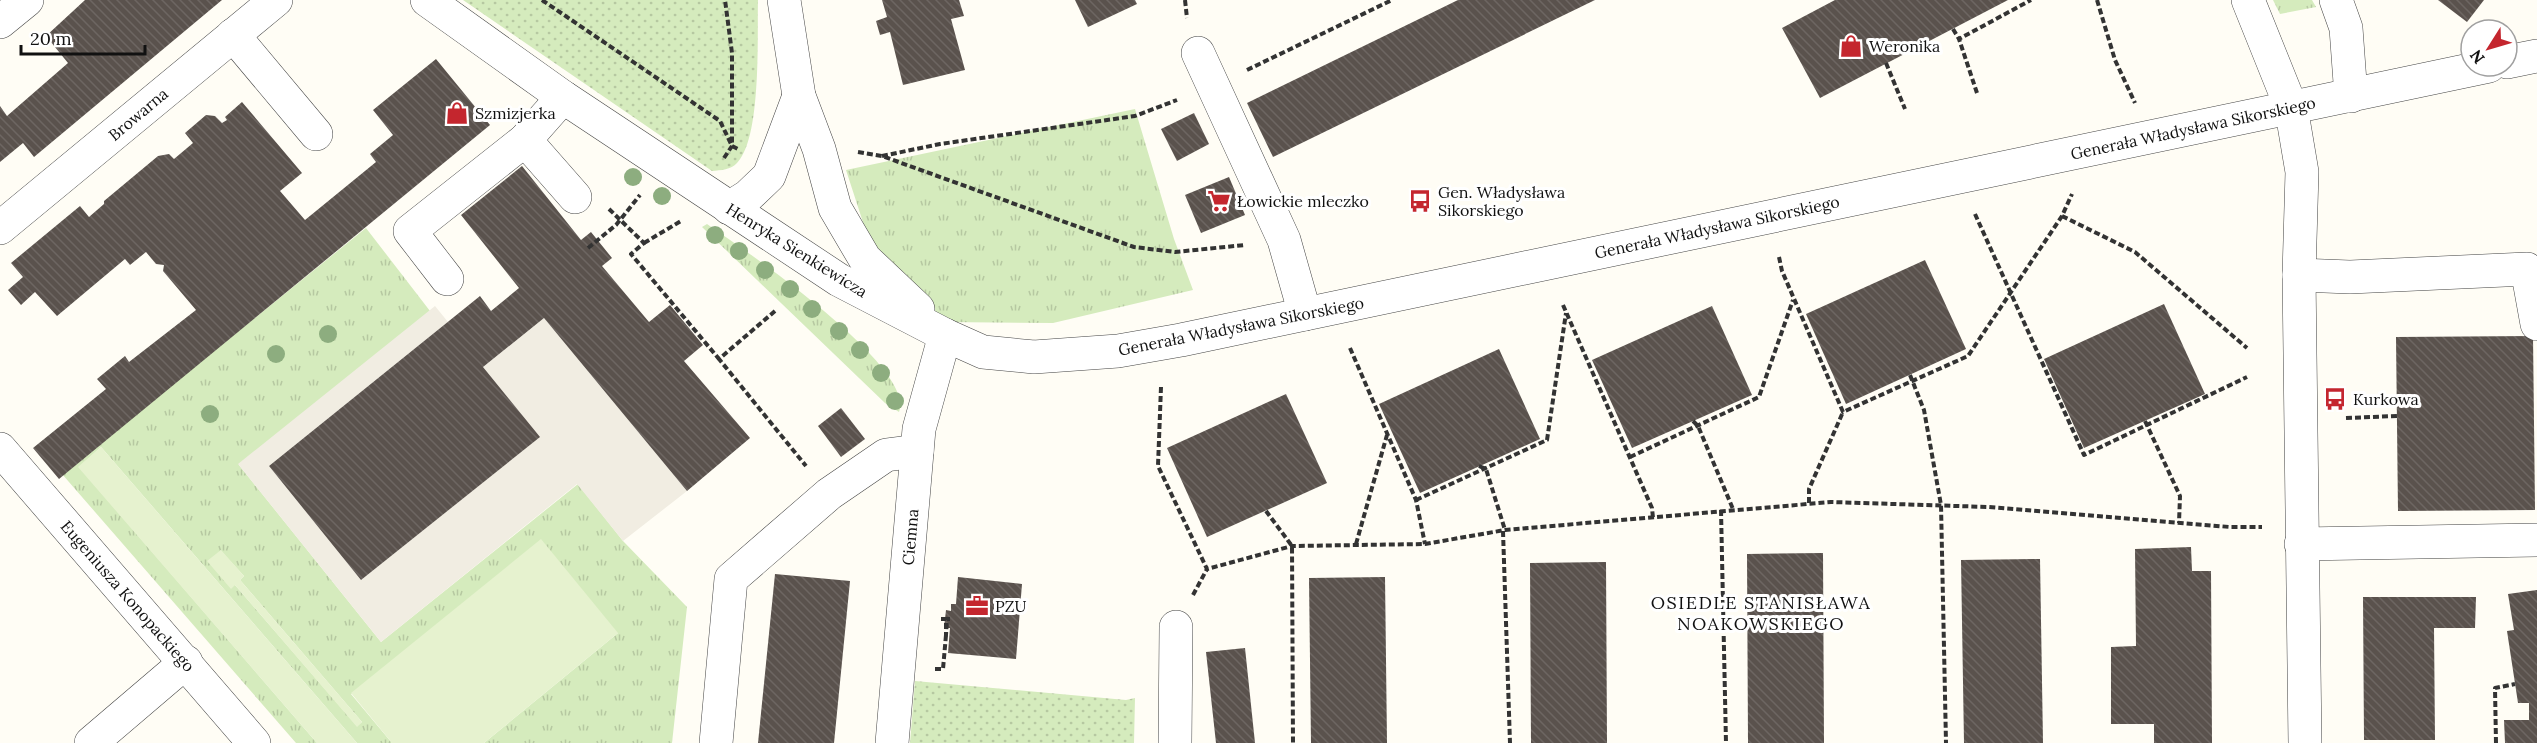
<svg xmlns="http://www.w3.org/2000/svg" width="2537" height="743" viewBox="0 0 2537 743" font-family="Lora,serif">
  <style>
    .grass { fill: url(#grass-tufts); fill-rule: evenodd }
    .park { fill: url(#park-dots) }
    .pitch { fill: #e6f2cf }
    .plaza { fill: #f1ede2 }
    .building { fill: url(#building-back-hatch) }
    .lines { fill: none; stroke-linecap: round; stroke-linejoin: round }
    .minor-casing { stroke: #444; stroke-width: 34 }
    .path { stroke: #333; stroke-width: 4; stroke-dasharray: 6 3; stroke-linecap: butt }
    .minor { stroke: #fff; stroke-width: 33 }
    .tree { fill: #8dad7f }
    .labels { text-anchor: middle; dominant-baseline: central; stroke-width: 6; stroke-linejoin: round; paint-order: stroke }
    .poi-label { font-size: 16px; fill: #111; stroke: #fff; text-anchor: start }
    .street-label { font-size: 16px; fill: #111; stroke: #fff }
    .neighbourhood-label { font-size: 18px; letter-spacing: 1.5px; fill: #111; stroke: #fff }
  </style>
  <defs>
    <pattern id="grass-tufts" width="24" height="20" patternUnits="userSpaceOnUse" patternTransform="scale(1.5)"><rect width="24" height="20" fill="#d5ebbd"/><path d="M3 7l-1-3M5 7V3M7 7l1-3M15 17l-1-3M17 17v-4M19 17l1-3" fill="none" stroke="#b6c8a1"/></pattern>
    <pattern id="park-dots" width="8" height="8" patternUnits="userSpaceOnUse" patternTransform="scale(1.5)"><rect width="8" height="8" fill="#d5ebbd"/><path d="M2 2h.1M6 6h.1" fill="none" stroke="#b6c8a1" stroke-width="1.8" stroke-linecap="round"/></pattern>
    <pattern id="building-back-hatch" width="6" height="6" patternUnits="userSpaceOnUse" patternTransform="scale(1.5)"><rect width="6" height="6" fill="#5a524d"/><path d="M-1 5l2 2M0 0l6 6M5-1l2 2" fill="none" stroke="#6d6662"/></pattern>
  </defs>
  <rect width="100%" height="100%" fill="#fffdf5"/>
  <g class="grass">
    <polygon points="2273,0 2312,0 2316,7 2280,14"/>
    <polygon points="1135,109 1174,239 1193,290 1053,323 944,322 872,250 846,170"/>
    <path d="M707 224C742 248 917 367 899 412L885 403 702 227Z"/>
    <path d="M366 228 430 311 239 465 381 642 578 484 623 541 687 607 672 743H484L618 633 351 694 392 743H357L101 447 79 467 317 743H296L62 474ZM220 550 244 576 240 580 362 722 357 726 235 585Z"/>
  </g>
  <g class="park">
    <path d="M463 0H758C757 35 762 138 737 163 731 170 721 170 712 171Z"/>
    <polygon points="915,681 1126,700 1135,698 1134,743 910,743"/>
  </g>
  <g class="pitch">
    <polygon points="101,447 357,743 317,743 78,467"/>
    <polygon points="541,539 618,633 484,743 392,743 351,693"/>
    <polygon points="221,550 244,576 240,580 362,722 357,727 235,585 231,589 207,561"/>
  </g>
  <polygon class="plaza" points="435,306 448,322 269,466 361,580 539,437 483,367 544,318 687,491 623,541 577,484 381,642 238,464"/>
  <g class="building">
    <polygon points="85,0 222,0 34,157 23,143 0,162 0,106 7,116 68,63 46,36"/>
    <polygon points="882,0 959,0 964,16 951,19 965,70 903,85 890,32 880,35 876,21 887,17"/>
    <polygon points="1075,0 1135,0 1137,4 1088,27"/>
    <polygon points="1458,0 1595,0 1273,157 1247,103"/>
    <polygon points="1835,0 2008,0 1820,98 1782,28"/>
    <polygon points="2438,0 2484,0 2467,22"/>
    <polygon points="436,59 490,125 59,479 33,448 106,389 97,379 125,356 129,362 196,310 163,271 164,265 156,264 146,252 130,265 125,259 57,316 35,292 21,305 8,290 23,277 11,263 80,206 89,217 104,204 104,201 158,156 169,154 174,159 193,143 185,133 206,115 215,116 222,123 227,120 225,117 242,102 302,173 280,191 305,220 376,162 370,154 393,135 373,110"/>
    <polygon points="1194,113 1209,144 1177,161 1161,129"/>
    <polygon points="522,166 581,240 591,232 612,258 602,266 649,322 670,305 703,345 684,361 750,438 687,491 544,318 483,367 540,437 361,580 269,466 480,296 491,311 519,288 461,215"/>
    <polygon points="1229,177 1245,215 1201,233 1185,195"/>
    <polygon points="1925,260 1966,349 1846,404 1806,314"/>
    <polygon points="2164,304 2205,394 2084,448 2044,359"/>
    <polygon points="1712,306 1752,395 1632,448 1592,360"/>
    <polygon points="2533,336 2535,510 2398,511 2396,337"/>
    <polygon points="1499,349 1540,439 1420,493 1379,404"/>
    <polygon points="1286,394 1327,483 1207,537 1167,448"/>
    <polygon points="841,408 865,439 841,457 818,426"/>
    <polygon points="2191,547 2192,571 2211,571 2212,743 2154,743 2154,724 2111,724 2111,647 2136,646 2135,549"/>
    <polygon points="1823,553 1824,743 1748,743 1747,554"/>
    <polygon points="2040,559 2043,743 1964,743 1961,560"/>
    <polygon points="1606,562 1607,743 1531,743 1530,563"/>
    <polygon points="775,574 850,581 834,743 758,743"/>
    <polygon points="958,577 1022,584 1016,659 948,653 950,628 944,628 946,610 951,611 951,604 956,604"/>
    <polygon points="1385,577 1387,743 1311,743 1309,578"/>
    <polygon points="2537,590 2537,743 2505,743 2504,720 2529,720 2529,703 2518,703 2507,631 2514,630 2508,594"/>
    <polygon points="2363,597 2476,597 2475,628 2434,628 2435,740 2364,740"/>
    <polygon points="1245,648 1255,743 1216,743 1206,652"/>
  </g>
  <g class="lines">
    <g class="minor-casing">
      <g id="minor">
        <polyline points="427,0 563,97 839,280 945,335 983,352 1034,357 1118,351 1181,340 2489,66"/>
        <polyline points="784,0 799,96 819,149 835,208 865,259 918,309"/>
        <polyline points="2248,0 2291,107 2302,172 2299,275 2305,743"/>
        <polyline points="2336,0 2346,28 2351,96"/>
        <polyline points="0,22 27,0"/>
        <polyline points="233,35 316,134"/>
        <polyline points="1198,53 1284,240 1305,314"/>
        <polyline points="2507,62 2537,56"/>
        <polyline points="525,140 575,197"/>
        <polyline points="729,208 748,196 769,176 799,96"/>
        <polyline points="0,228 276,0"/>
        <polyline points="2299,275 2350,277 2527,269 2537,324"/>
        <polyline points="447,279 410,231 525,140 563,97"/>
        <polyline points="0,449 254,743"/>
        <polyline points="2301,544 2537,540"/>
        <polyline points="91,743 186,662"/>
        <polyline points="716,743 731,579 829,494 886,455 917,451"/>
        <polyline points="892,743 919,429 945,335"/>
        <polyline points="1175,743 1176,627"/>
      </g>
    </g>
    <g class="path">
      <polyline points="542,0 720,121 732,146 740,150"/>
      <polyline points="1185,0 1187,18"/>
      <polyline points="2097,0 2115,60 2135,103"/>
      <polyline points="1953,29 1959,39"/>
      <polyline points="1886,63 1905,109"/>
      <polyline points="1247,70 1392,0"/>
      <polyline points="1977,93 1959,39 2031,0"/>
      <polyline points="858,152 882,156 1134,247 1175,252 1245,245"/>
      <polyline points="882,156 940,144 1135,116 1177,100"/>
      <polyline points="724,158 732,146 732,53 725,0"/>
      <polyline points="609,209 644,243 631,254 719,359"/>
      <polyline points="1975,214 2084,455 2247,377"/>
      <polyline points="2062,216 2135,252 2247,348"/>
      <polyline points="644,243 681,221"/>
      <polyline points="588,248 616,225 640,195"/>
      <polyline points="1779,257 1782,271 1843,412 1968,356 2062,216 2072,194"/>
      <polyline points="1563,305 1652,508 1653,518"/>
      <polyline points="775,311 719,359 806,466"/>
      <polyline points="1350,348 1416,500 1425,544"/>
      <polyline points="1910,375 1924,410 1941,505 1946,743"/>
      <polyline points="1161,387 1158,466 1207,569 1292,546 1425,544 1505,530 1831,502 1988,507 2230,527 2262,527"/>
      <polyline points="2346,418 2397,416"/>
      <polyline points="1693,421 1698,426 1733,509"/>
      <polyline points="2145,421 2180,496 2179,523"/>
      <polyline points="1630,457 1759,397 1793,300"/>
      <polyline points="1479,466 1486,469 1505,530"/>
      <polyline points="1416,500 1547,440 1566,313"/>
      <polyline points="1809,503 1809,489 1843,412"/>
      <polyline points="1721,510 1726,743"/>
      <polyline points="1266,511 1292,546 1293,743"/>
      <polyline points="1503,531 1510,743"/>
      <polyline points="1356,544 1387,435"/>
      <polyline points="1193,595 1207,569"/>
      <polyline points="941,619 946,619 946,635 947,619 950,619"/>
      <polyline points="935,669 943,669 946,635"/>
      <polyline points="2496,743 2495,688 2515,684"/>
    </g>
    <use href="#minor" class="minor"/>
  </g>
  <g class="tree">
    <circle cx="633" cy="177" r="9"/>
    <circle cx="662" cy="196" r="9"/>
    <circle cx="715" cy="235" r="9"/>
    <circle cx="739" cy="251" r="9"/>
    <circle cx="765" cy="270" r="9"/>
    <circle cx="790" cy="289" r="9"/>
    <circle cx="812" cy="309" r="9"/>
    <circle cx="839" cy="331" r="9"/>
    <circle cx="328" cy="334" r="9"/>
    <circle cx="860" cy="350" r="9"/>
    <circle cx="276" cy="354" r="9"/>
    <circle cx="881" cy="373" r="9"/>
    <circle cx="895" cy="401" r="9"/>
    <circle cx="210" cy="414" r="9"/>
  </g>
  <defs>
    <g id="shop-bare" transform="scale(1.8)"><path d="M-5-2.5h2.3a2.7 3.5 0 0 1 5.4 0H5L5.5 6h-11ZM-1.5-2.5h3a1.5 2.3 0 0 0-3 0Z" fill="#c4262e" stroke="#fff" stroke-width="2.5" paint-order="stroke"/></g>
    <g id="supermarket-bare" transform="scale(1.8)"><path d="M-6-5.5h2.5l.6 2H6L4.5 2H-2.5L-4.4-4H-6ZM-1.5 3.2a1.3 1.3 0 1 0 .1 0ZM3 3.2a1.3 1.3 0 1 0 .1 0Z" fill="#c4262e" stroke="#fff" stroke-width="2.5" paint-order="stroke"/></g>
    <g id="bus-bare" transform="scale(1.8)"><path d="M-5-6H5V4H4V6H2V4H-2V6H-4V4H-5ZM-3.5-4V0h7V-4ZM-3.5 1.2v1.5H-2V1.2ZM2 1.2v1.5H3.5V1.2Z" fill="#c4262e" stroke="#fff" stroke-width="2.5" paint-order="stroke"/></g>
    <g id="office-bare" transform="scale(1.8)"><path d="M-6-3h4V-5.5h4V-3h4V5H-6ZM-1-4.5V-3h2v-1.5ZM-6 0V1H6V0Z" fill="#c4262e" stroke="#fff" stroke-width="2.5" paint-order="stroke"/></g>
  </defs>
  <g fill-rule="evenodd">
    <use href="#shop-bare" x="1851" y="46"/>
    <use href="#shop-bare" x="457" y="113"/>
    <use href="#supermarket-bare" x="1219" y="201"/>
    <use href="#bus-bare" x="1420" y="201"/>
    <use href="#bus-bare" x="2335" y="399"/>
    <use href="#office-bare" x="977" y="606"/>
  </g>
  <g class="labels">
    <g class="poi-label">
      <text x="1869" y="46">Weronika</text>
      <text x="475" y="113">Szmizjerka</text>
      <text x="1438" y="192">Gen. Władysława<tspan x="1438" dy="18">Sikorskiego</tspan></text>
      <text x="1237" y="201">Łowickie mleczko</text>
      <text x="2353" y="399">Kurkowa</text>
      <text x="995" y="606">PZU</text>
    </g>
    <g class="street-label">
      <text transform="translate(138 114) rotate(-40)">Browarna</text>
      <text transform="translate(2193 128) rotate(-12)">Generała Władysława Sikorskiego</text>
      <text transform="translate(1717 227) rotate(-12)">Generała Władysława Sikorskiego</text>
      <text transform="translate(797 250) rotate(32)">Henryka Sienkiewicza</text>
      <text transform="translate(1241 326) rotate(-11)">Generała Władysława Sikorskiego</text>
      <text transform="translate(910 537) rotate(-85)">Ciemna</text>
      <text transform="translate(128 596) rotate(49)">Eugeniusza Konopackiego</text>
    </g>
    <g class="neighbourhood-label">
      <text x="1761" y="602">OSIEDLE STANISŁAWA<tspan x="1761" dy="21">NOAKOWSKIEGO</tspan></text>
    </g>
  </g>
  <g transform="translate(2489 48) rotate(233)"><circle r="28" fill="#ffffff" stroke="#a0a0a0" stroke-width="1.5"/>
  <path d="M0-4.5L10 22L0 15L-10 22Z" fill="#c4262e"/>
  <text y="-9" font-size="16" font-weight="bold" text-anchor="middle" fill="#111111">N</text>
  </g>
  <path d="M21 45v9h124v-9" fill="none" stroke="#111111" stroke-width="3"/>
  <text x="30" y="45" font-size="18" fill="#111111" stroke="#ffffff" stroke-width="4.5" paint-order="stroke">20 m</text>
</svg>
